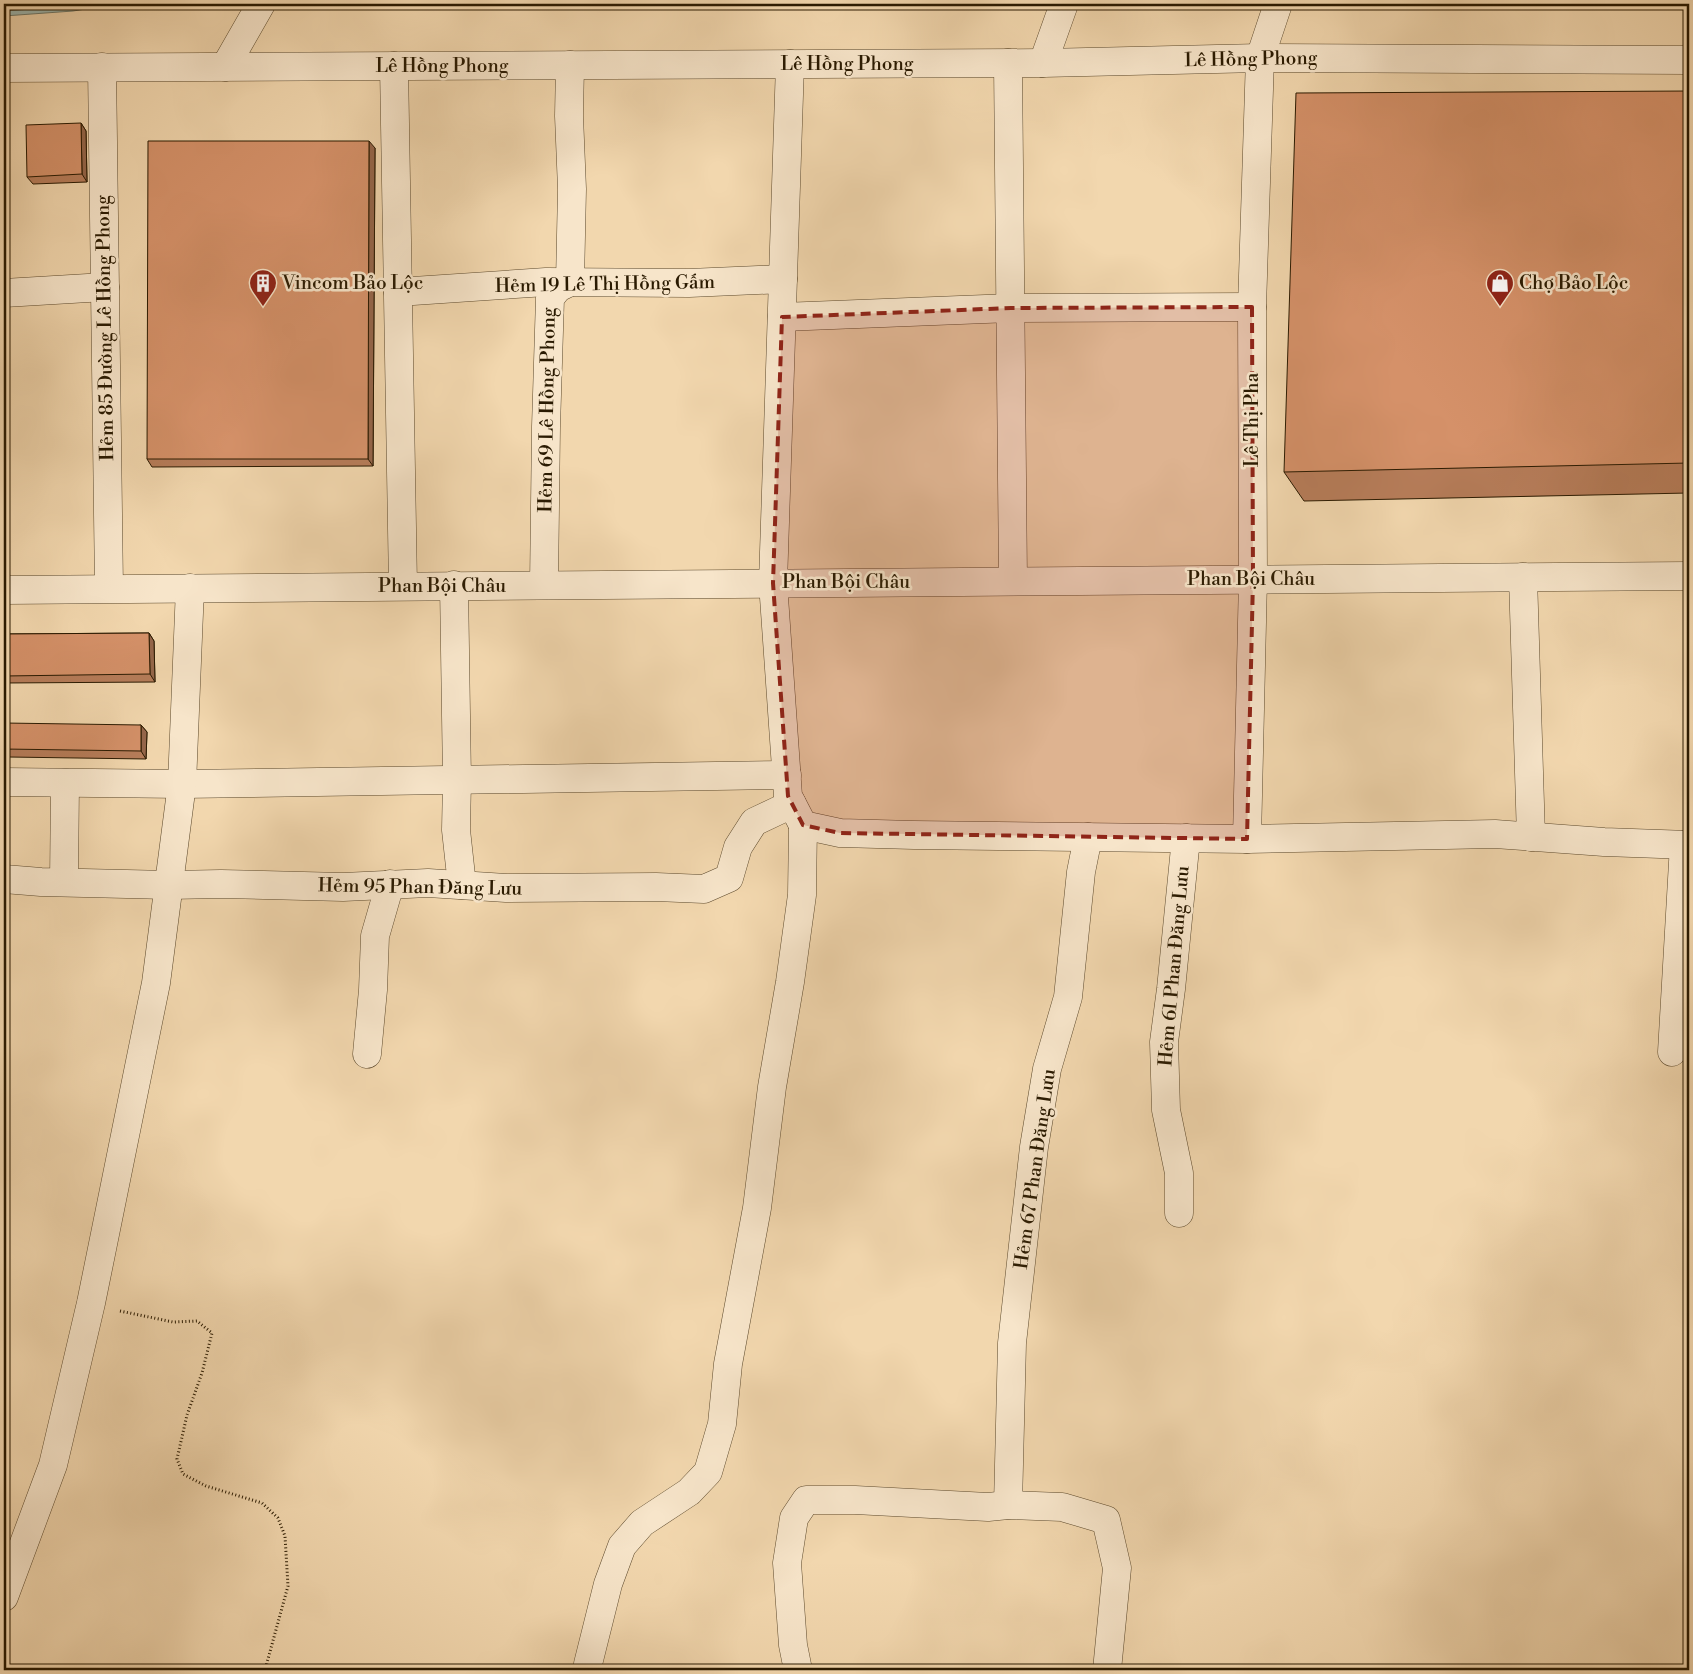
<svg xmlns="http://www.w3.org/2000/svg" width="1693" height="1674" viewBox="0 0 1693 1674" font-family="'Libre Bodoni',serif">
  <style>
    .water { fill: url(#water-waves); stroke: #6e796b }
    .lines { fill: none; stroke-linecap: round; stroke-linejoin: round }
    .shore { stroke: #63695a; stroke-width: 1 }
    .minor-casing { stroke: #5c492c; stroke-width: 29 }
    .path { stroke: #2a1a01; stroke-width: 3; stroke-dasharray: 1 2.5; stroke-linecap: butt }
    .minor { stroke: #f7e5ca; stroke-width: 28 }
    .wall { fill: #b77d5a; stroke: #2a1a01 }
    .shaded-wall { fill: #95664a; stroke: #2a1a01 }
    .building { fill: #d59169; stroke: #2a1a01 }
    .marked { fill: #8f2418; fill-opacity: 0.2; stroke: #8f2418; stroke-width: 4; stroke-dasharray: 10 6; stroke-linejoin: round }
    .labels { text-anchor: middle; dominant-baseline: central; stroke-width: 5; stroke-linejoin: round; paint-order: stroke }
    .street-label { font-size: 19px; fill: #2a1a01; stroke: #f7e5ca }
    .poi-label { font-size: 19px; fill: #2a1a01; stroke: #f7e5ca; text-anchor: start }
  </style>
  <defs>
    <pattern id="water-waves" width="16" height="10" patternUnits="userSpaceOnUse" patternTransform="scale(1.25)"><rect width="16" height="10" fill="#9cb8b2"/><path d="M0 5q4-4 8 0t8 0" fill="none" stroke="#7f958e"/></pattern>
  </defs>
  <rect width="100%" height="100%" fill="#f2d7ae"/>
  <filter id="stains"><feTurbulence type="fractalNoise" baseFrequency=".004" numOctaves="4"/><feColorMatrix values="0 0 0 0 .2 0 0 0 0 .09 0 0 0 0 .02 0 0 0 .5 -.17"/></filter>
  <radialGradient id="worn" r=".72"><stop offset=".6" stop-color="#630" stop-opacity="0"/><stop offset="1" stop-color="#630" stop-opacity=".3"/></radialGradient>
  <polygon class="water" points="4,4 117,4 73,11 4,16"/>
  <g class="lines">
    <polyline class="shore" points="4,11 72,6 88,4"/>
    <g class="minor-casing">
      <g id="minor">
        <polyline points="1008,63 1013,581"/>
        <polyline points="1043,63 1064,4"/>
        <polyline points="790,64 773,583 788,796 803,825 840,833 914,835 1247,839 1495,834 1604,842 1689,845"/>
        <polyline points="394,66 403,586"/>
        <polyline points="102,67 109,588"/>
        <polyline points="225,67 261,4"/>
        <polyline points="4,68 1043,63 1260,58 1689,60"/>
        <polyline points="398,292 546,282 689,283 783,279"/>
        <polyline points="4,293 105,287"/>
        <polyline points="782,317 1011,308 1252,307"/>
        <polyline points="1523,577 1531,837"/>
        <polyline points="454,585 457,780 456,830 462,885"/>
        <polyline points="544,585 546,427 550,298 558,288 570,282 572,189 569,116 570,65"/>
        <polyline points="4,590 1689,576"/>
        <polyline points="4,782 182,784 787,775"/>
        <polyline points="1247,839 1253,579 1252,307 1260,58 1278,4"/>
        <polyline points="4,879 41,882 169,885 221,884 343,887 428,883 506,888 656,887 704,889 729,878 738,847 754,822 792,804"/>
        <polyline points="64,882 65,783"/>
        <polyline points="1672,1052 1684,845"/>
        <polyline points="367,1054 373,990 375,936 390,884"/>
        <polyline points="1179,1213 1179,1173 1166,1110 1164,1042 1171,989 1186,838"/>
        <polyline points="1008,1505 1012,1343 1034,1147 1047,1069 1068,997 1081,872 1088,837"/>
        <polyline points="4,1597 53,1465 91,1303 156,983 182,784 190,588"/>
        <polyline points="588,1664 608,1584 622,1546 642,1523 689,1492 708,1472 722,1424 728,1364 757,1208 772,1087 790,982 802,895 803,825"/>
        <polyline points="798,1670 793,1645 787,1563 794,1518 806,1500 855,1500 988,1507 1008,1505 1062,1507 1106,1520 1117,1568 1107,1670"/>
      </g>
    </g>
    <polyline class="path" points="120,1311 173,1322 197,1321 212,1333 202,1373 187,1415 177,1459 183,1474 206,1486 262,1503 278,1518 285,1536 288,1586 265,1670"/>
    <use href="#minor" class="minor"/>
  </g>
  <g class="wall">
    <polygon points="1689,91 1689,493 1304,501 1284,472"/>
    <polygon points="81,123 86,131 87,182 33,184 27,177"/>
    <polygon points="375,148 373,466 152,467 147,459"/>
    <polygon points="149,633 154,641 155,682 4,683 4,634"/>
    <polygon points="141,725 147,732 146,759 9,757 4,750"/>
  </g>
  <g class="shaded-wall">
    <polygon points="81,123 86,131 87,182 82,174"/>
    <polygon points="369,141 375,148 373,466 368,459"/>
    <polygon points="149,633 154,641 155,682 150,674"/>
    <polygon points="141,725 147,732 146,759 141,751"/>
  </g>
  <g class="building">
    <polygon points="1689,91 1689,463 1284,472 1296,93"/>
    <polygon points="81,123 82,174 27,177 26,125"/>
    <polygon points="148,141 369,141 368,459 147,459"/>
    <polygon points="149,633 150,674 4,676 4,634"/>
    <polygon points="4,723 141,725 141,751 4,749"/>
  </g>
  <path class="marked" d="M1252 307 1253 579 1247 839 840 833 803 825 788 796 773 583 782 317 1011 308Z"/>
  <defs>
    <g id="building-pin" transform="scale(1.4375)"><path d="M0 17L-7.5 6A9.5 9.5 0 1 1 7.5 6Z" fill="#8f2418" stroke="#f7e5ca"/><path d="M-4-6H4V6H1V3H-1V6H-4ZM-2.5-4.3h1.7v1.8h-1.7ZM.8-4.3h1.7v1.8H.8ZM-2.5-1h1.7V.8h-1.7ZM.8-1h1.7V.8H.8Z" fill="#fff"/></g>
    <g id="shop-pin" transform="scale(1.4375)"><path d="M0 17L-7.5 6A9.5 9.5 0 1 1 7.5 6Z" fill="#8f2418" stroke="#f7e5ca"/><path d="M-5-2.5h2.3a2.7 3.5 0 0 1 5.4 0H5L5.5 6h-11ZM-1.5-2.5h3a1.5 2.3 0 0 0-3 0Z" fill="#fff"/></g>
  </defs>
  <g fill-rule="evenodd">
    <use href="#building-pin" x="263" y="283"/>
    <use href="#shop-pin" x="1500" y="283"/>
  </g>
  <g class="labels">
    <g class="street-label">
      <text transform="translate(1251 59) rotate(-1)">Lê Hồng Phong</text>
      <text x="847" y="64">Lê Hồng Phong</text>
      <text x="442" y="66">Lê Hồng Phong</text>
      <text transform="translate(605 284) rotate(-1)">Hẻm 19 Lê Thị Hồng Gấm</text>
      <text transform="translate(105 328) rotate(-91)">Hẻm 85 Đường Lê Hồng Phong</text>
      <text transform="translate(547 410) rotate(-89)">Hẻm 69 Lê Hồng Phong</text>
      <text transform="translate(1252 420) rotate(-90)">Lê Thị Pha</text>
      <text x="1251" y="579">Phan Bội Châu</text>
      <text x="846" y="582">Phan Bội Châu</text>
      <text x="442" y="586">Phan Bội Châu</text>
      <text transform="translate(420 887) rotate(1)">Hẻm 95 Phan Đăng Lưu</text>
      <text transform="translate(1174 966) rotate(-85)">Hẻm 61 Phan Đăng Lưu</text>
      <text transform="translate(1035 1169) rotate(-82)">Hẻm 67 Phan Đăng Lưu</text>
    </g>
    <g class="poi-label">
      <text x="282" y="283">Vincom Bảo Lộc</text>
      <text x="1519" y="283">Chợ Bảo Lộc</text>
    </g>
  </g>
  <rect width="1693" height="1674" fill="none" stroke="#f2d7ae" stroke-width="20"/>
  <rect x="5" y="5" width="1683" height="1664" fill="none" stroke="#2a1a01" stroke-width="2.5"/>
  <rect x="10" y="10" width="1673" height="1654" fill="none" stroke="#2a1a01"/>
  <rect width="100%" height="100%" filter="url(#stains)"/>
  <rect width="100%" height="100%" fill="url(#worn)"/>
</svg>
